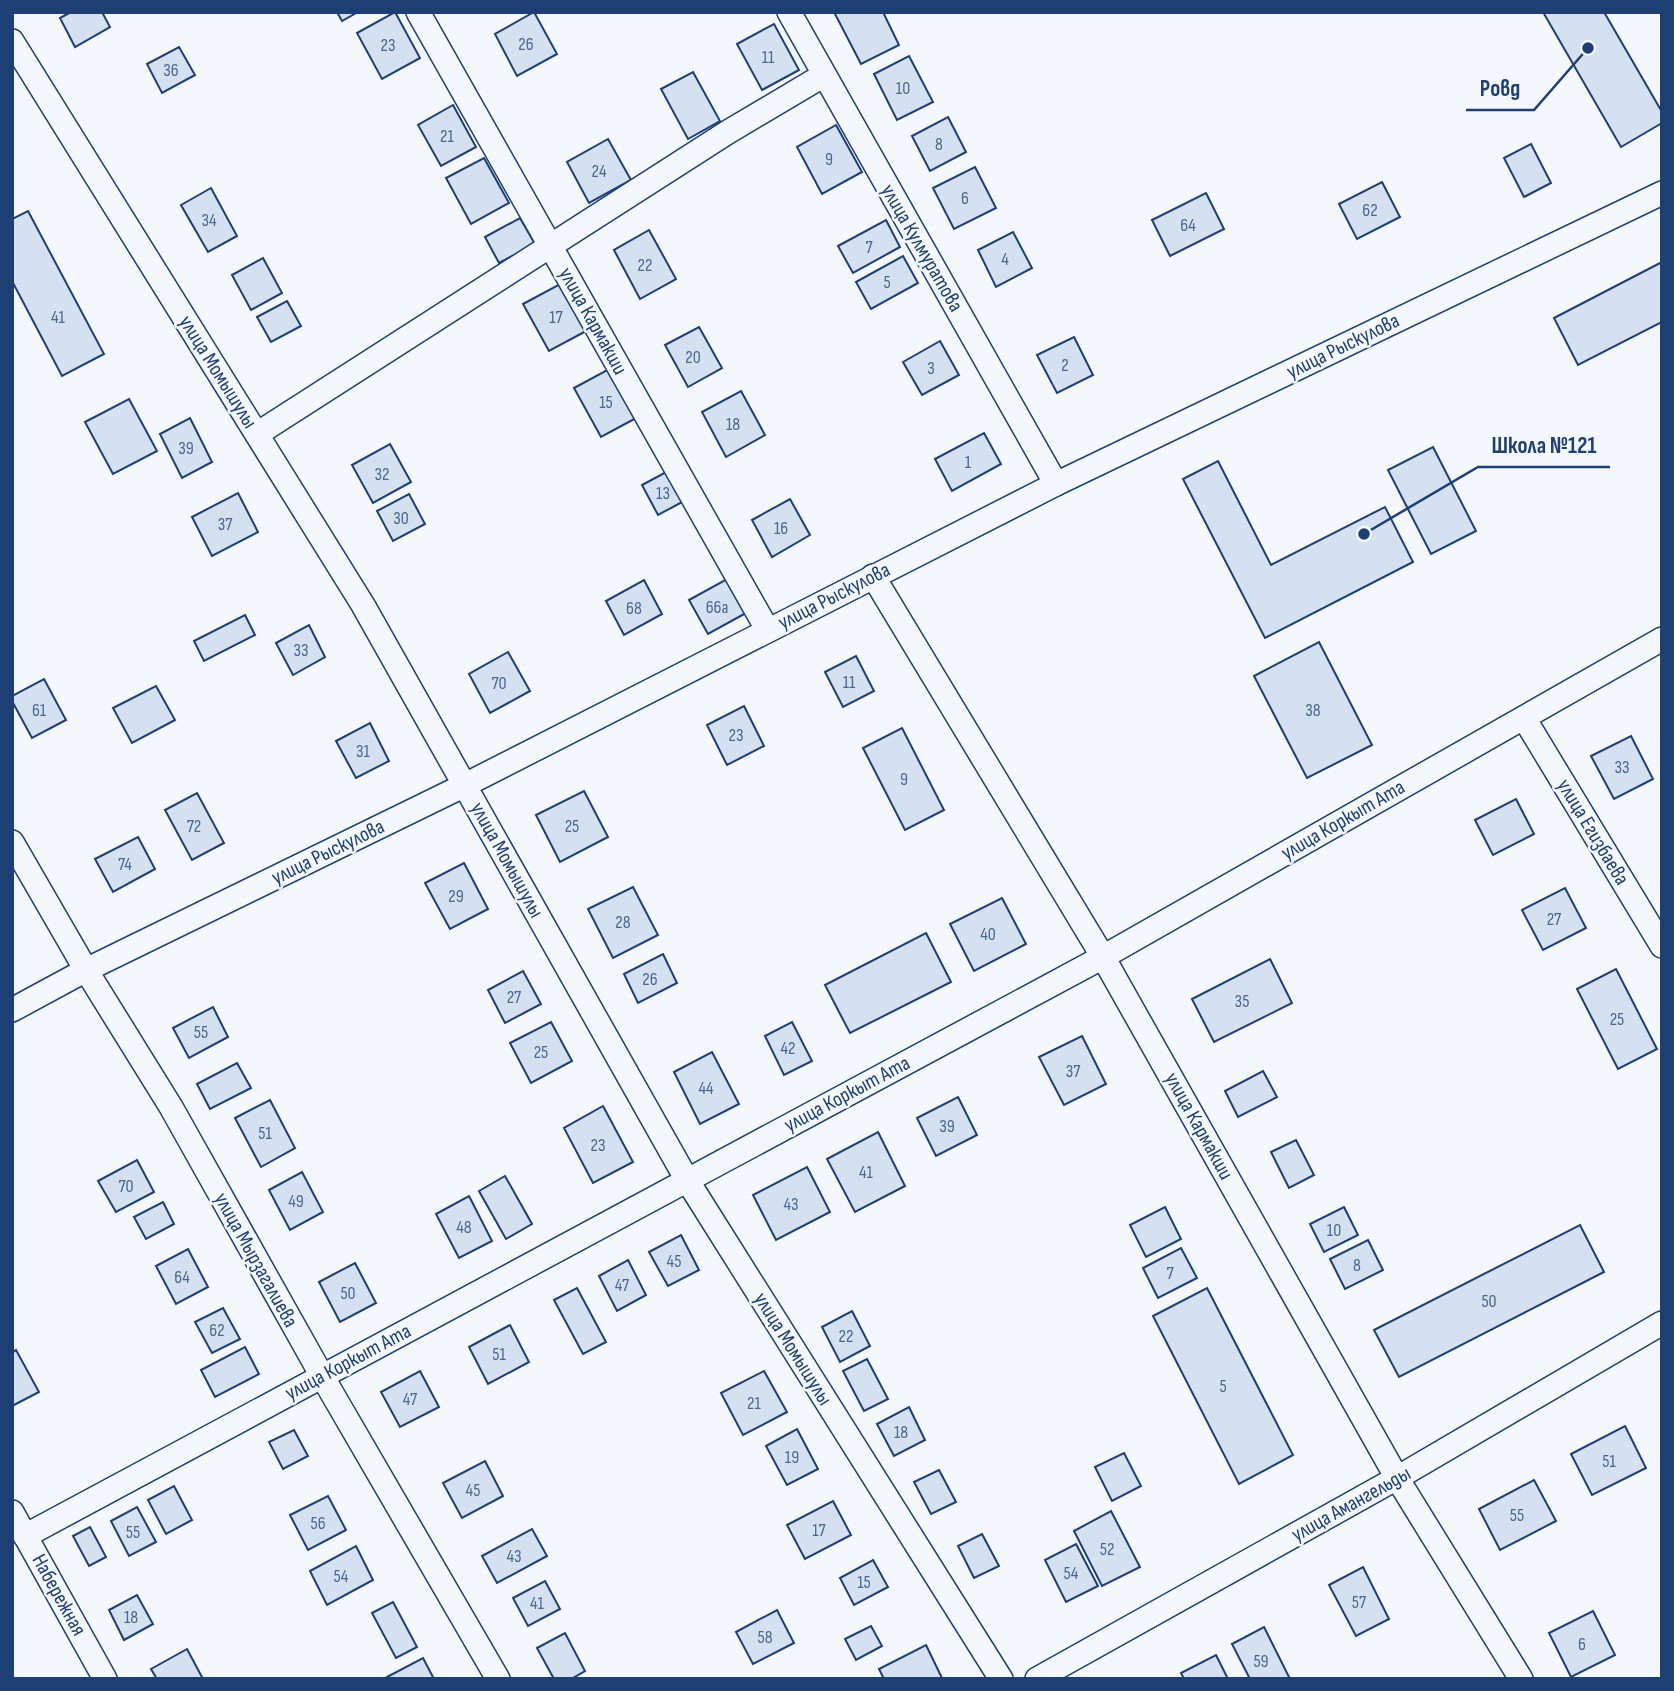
<svg xmlns="http://www.w3.org/2000/svg" width="1674" height="1691" viewBox="0 0 1674 1691" font-family="'Sofia Sans Condensed',sans-serif">
  <style>
    .building { fill: #d5e0f0; stroke: #1d3f73; stroke-width: 2 }
    .lines { fill: none; stroke-linecap: round; stroke-linejoin: round }
    .minor-casing { stroke: #1d3f73; stroke-width: 26 }
    .minor { stroke: #f4f7fb; stroke-width: 23 }
    .labels { text-anchor: middle; dominant-baseline: central; stroke-width: 5; stroke-linejoin: round; paint-order: stroke }
    .number-label { font-size: 18px; fill: #4b6792 }
    .street-label { font-size: 21px; fill: #1d3f73; stroke: #f4f7fb }
    .leader { fill: none; stroke: #1d3f73; stroke-width: 2.5 }
    .callout-dot { fill: #1d3f73; stroke: #f4f7fb; stroke-width: 2.5 }
    .callout-label { font-size: 23px; text-anchor: middle; font-weight: bold; fill: #1d3f73; stroke: #f4f7fb; stroke-width: 5; stroke-linejoin: round; paint-order: stroke }
  </style>
  <rect width="100%" height="100%" fill="#f4f7fb"/>
  <g class="building">
    <polygon points="71,12 102,12 110,27 75,47 60,18"/>
    <polygon points="337,12 358,12 342,21"/>
    <polygon points="395,12 420,58 382,79 357,33"/>
    <polygon points="534,12 557,54 517,76 495,34"/>
    <polygon points="834,12 883,12 899,45 861,64"/>
    <polygon points="1543,12 1604,12 1662,112 1662,123 1621,147"/>
    <polygon points="774,24 799,70 762,90 737,44"/>
    <polygon points="179,47 195,75 162,93 147,64"/>
    <polygon points="909,56 933,102 897,120 874,74"/>
    <polygon points="693,72 720,121 688,139 661,89"/>
    <polygon points="453,105 476,147 441,166 418,125"/>
    <polygon points="948,117 966,152 930,171 912,136"/>
    <polygon points="836,125 862,172 822,194 797,147"/>
    <polygon points="608,139 631,180 589,203 567,162"/>
    <polygon points="1531,144 1551,183 1524,197 1504,158"/>
    <polygon points="484,158 509,203 471,224 446,178"/>
    <polygon points="975,167 996,208 954,229 933,188"/>
    <polygon points="1382,182 1400,217 1357,239 1339,204"/>
    <polygon points="211,188 237,236 208,252 181,205"/>
    <polygon points="1206,193 1224,229 1170,256 1152,220"/>
    <polygon points="28,211 104,354 62,376 12,281 12,219"/>
    <polygon points="520,218 535,244 499,263 485,237"/>
    <polygon points="886,220 900,247 853,273 838,246"/>
    <polygon points="649,230 676,279 640,299 614,250"/>
    <polygon points="1013,232 1032,268 996,287 978,250"/>
    <polygon points="903,256 918,283 871,309 856,282"/>
    <polygon points="263,258 282,293 251,310 232,275"/>
    <polygon points="1662,262 1662,322 1578,365 1554,318"/>
    <polygon points="562,283 588,330 549,351 523,304"/>
    <polygon points="287,301 301,326 271,342 257,317"/>
    <polygon points="699,327 722,368 688,387 665,345"/>
    <polygon points="1074,337 1093,375 1057,393 1037,355"/>
    <polygon points="940,341 959,375 922,395 903,362"/>
    <polygon points="611,368 638,417 601,437 574,388"/>
    <polygon points="741,391 765,435 726,457 702,412"/>
    <polygon points="129,399 157,451 113,474 85,422"/>
    <polygon points="190,418 212,462 182,478 160,434"/>
    <polygon points="984,433 1001,464 952,491 935,459"/>
    <polygon points="390,444 411,482 373,503 352,465"/>
    <polygon points="1433,447 1476,531 1431,554 1388,470"/>
    <polygon points="1218,461 1271,565 1385,507 1413,562 1265,638 1183,479"/>
    <polygon points="668,471 684,501 658,515 642,485"/>
    <polygon points="238,493 258,532 212,556 192,517"/>
    <polygon points="409,494 425,524 393,541 377,511"/>
    <polygon points="790,499 810,535 772,557 752,520"/>
    <polygon points="727,579 746,613 708,634 689,600"/>
    <polygon points="644,580 662,614 624,635 606,601"/>
    <polygon points="245,615 255,635 204,661 194,641"/>
    <polygon points="309,625 325,657 293,675 276,643"/>
    <polygon points="1319,642 1372,745 1307,778 1254,676"/>
    <polygon points="508,652 530,691 490,713 469,674"/>
    <polygon points="856,656 874,691 843,707 825,672"/>
    <polygon points="44,679 66,720 32,738 12,701 12,696"/>
    <polygon points="156,686 175,720 132,743 113,708"/>
    <polygon points="744,706 764,746 727,765 707,725"/>
    <polygon points="370,723 389,761 356,778 336,741"/>
    <polygon points="902,728 944,810 905,830 863,748"/>
    <polygon points="1631,736 1653,779 1614,799 1591,756"/>
    <polygon points="584,791 608,837 560,862 536,815"/>
    <polygon points="197,793 224,843 192,860 165,810"/>
    <polygon points="1516,799 1534,834 1493,855 1475,820"/>
    <polygon points="138,837 155,869 113,892 95,859"/>
    <polygon points="464,863 488,909 450,929 425,883"/>
    <polygon points="633,887 658,935 613,958 588,909"/>
    <polygon points="1565,888 1586,928 1543,950 1522,910"/>
    <polygon points="1002,898 1026,944 974,971 950,924"/>
    <polygon points="926,933 951,982 850,1033 825,985"/>
    <polygon points="663,954 677,983 638,1003 624,974"/>
    <polygon points="1270,959 1292,1003 1214,1042 1192,999"/>
    <polygon points="1616,969 1657,1049 1618,1069 1577,989"/>
    <polygon points="523,971 541,1004 505,1023 488,990"/>
    <polygon points="213,1007 228,1037 189,1058 173,1028"/>
    <polygon points="551,1022 572,1061 531,1083 510,1043"/>
    <polygon points="792,1022 812,1061 784,1075 765,1036"/>
    <polygon points="1082,1036 1106,1084 1064,1105 1039,1057"/>
    <polygon points="712,1052 739,1104 700,1124 674,1072"/>
    <polygon points="237,1063 251,1088 210,1109 197,1084"/>
    <polygon points="1263,1071 1277,1097 1238,1117 1225,1091"/>
    <polygon points="958,1097 977,1135 936,1156 917,1118"/>
    <polygon points="270,1100 295,1148 261,1167 235,1118"/>
    <polygon points="603,1106 633,1162 593,1183 564,1128"/>
    <polygon points="878,1132 905,1186 855,1212 827,1159"/>
    <polygon points="1296,1140 1314,1175 1289,1188 1271,1152"/>
    <polygon points="137,1160 154,1192 116,1212 98,1181"/>
    <polygon points="807,1167 830,1212 776,1240 753,1195"/>
    <polygon points="302,1172 323,1212 290,1230 269,1190"/>
    <polygon points="505,1176 532,1224 506,1239 479,1191"/>
    <polygon points="469,1196 492,1241 459,1258 436,1214"/>
    <polygon points="163,1202 174,1224 146,1239 134,1217"/>
    <polygon points="1165,1207 1181,1239 1146,1257 1130,1225"/>
    <polygon points="1344,1207 1358,1235 1324,1252 1310,1224"/>
    <polygon points="1580,1225 1604,1272 1399,1377 1374,1330"/>
    <polygon points="681,1235 699,1270 668,1286 649,1252"/>
    <polygon points="1368,1240 1383,1270 1345,1289 1330,1259"/>
    <polygon points="1181,1248 1197,1278 1158,1298 1143,1268"/>
    <polygon points="188,1249 208,1287 176,1304 156,1266"/>
    <polygon points="628,1260 646,1295 617,1311 599,1276"/>
    <polygon points="355,1263 376,1303 340,1322 319,1282"/>
    <polygon points="577,1288 606,1342 583,1354 554,1300"/>
    <polygon points="1207,1288 1293,1455 1239,1484 1153,1316"/>
    <polygon points="223,1308 240,1339 212,1353 195,1322"/>
    <polygon points="852,1311 870,1346 840,1362 822,1327"/>
    <polygon points="510,1325 529,1362 488,1384 469,1347"/>
    <polygon points="245,1347 259,1374 215,1397 201,1370"/>
    <polygon points="16,1350 39,1392 12,1406 12,1353"/>
    <polygon points="867,1359 888,1399 864,1411 843,1371"/>
    <polygon points="420,1371 439,1407 400,1427 381,1392"/>
    <polygon points="764,1371 787,1412 743,1435 721,1393"/>
    <polygon points="909,1407 925,1440 894,1456 877,1424"/>
    <polygon points="1625,1426 1646,1468 1592,1495 1571,1454"/>
    <polygon points="797,1429 818,1469 787,1485 766,1446"/>
    <polygon points="294,1430 308,1456 283,1469 269,1442"/>
    <polygon points="1124,1453 1141,1486 1112,1501 1095,1467"/>
    <polygon points="485,1461 503,1496 462,1518 443,1483"/>
    <polygon points="939,1470 956,1502 931,1514 914,1482"/>
    <polygon points="1534,1480 1556,1521 1500,1550 1479,1509"/>
    <polygon points="174,1486 192,1520 166,1534 148,1500"/>
    <polygon points="328,1496 346,1530 308,1550 290,1515"/>
    <polygon points="833,1501 851,1535 805,1559 787,1525"/>
    <polygon points="137,1507 156,1542 129,1556 111,1521"/>
    <polygon points="1111,1511 1140,1567 1102,1586 1074,1531"/>
    <polygon points="90,1527 106,1557 89,1566 73,1536"/>
    <polygon points="532,1529 547,1556 497,1583 482,1556"/>
    <polygon points="982,1534 999,1566 974,1578 958,1546"/>
    <polygon points="1076,1544 1098,1586 1066,1602 1045,1560"/>
    <polygon points="356,1546 373,1580 327,1605 310,1571"/>
    <polygon points="873,1560 888,1587 854,1605 840,1578"/>
    <polygon points="1363,1567 1389,1619 1356,1636 1329,1585"/>
    <polygon points="545,1581 560,1609 528,1626 513,1598"/>
    <polygon points="137,1595 153,1624 124,1640 109,1610"/>
    <polygon points="393,1602 417,1647 396,1658 372,1613"/>
    <polygon points="777,1610 794,1643 753,1664 736,1632"/>
    <polygon points="1593,1611 1615,1655 1571,1677 1549,1633"/>
    <polygon points="871,1626 882,1646 856,1660 845,1639"/>
    <polygon points="1264,1627 1290,1679 1250,1679 1232,1644"/>
    <polygon points="565,1633 585,1671 571,1679 554,1679 537,1648"/>
    <polygon points="926,1645 942,1678 884,1679 879,1669"/>
    <polygon points="187,1649 203,1679 157,1679 151,1669"/>
    <polygon points="1216,1655 1228,1679 1184,1679 1181,1673"/>
    <polygon points="423,1658 434,1679 388,1679 387,1677"/>
  </g>
  <g class="lines">
    <g class="minor-casing">
      <g id="minor">
        <polyline points="418,12 767,629"/>
        <polyline points="789,12 1056,484"/>
        <polyline points="12,41 363,605 687,1180 1001,1679"/>
        <polyline points="257,434 728,132 824,75"/>
        <polyline points="873,576 1103,957 1397,1478 1521,1679"/>
        <polyline points="1524,718 1662,946"/>
        <polyline points="12,842 86,970 171,1107 322,1376 498,1679"/>
        <polyline points="12,1010 86,970 465,785 1056,484 1662,193"/>
        <polyline points="12,1512 105,1679"/>
        <polyline points="25,1536 1103,957 1662,639"/>
        <polyline points="1037,1679 1397,1478 1662,1323"/>
      </g>
    </g>
    <use href="#minor" class="minor"/>
  </g>
  <g class="labels">
    <g class="number-label">
      <text x="526" y="44">26</text>
      <text x="388" y="45">23</text>
      <text x="768" y="57">11</text>
      <text x="171" y="70">36</text>
      <text x="903" y="88">10</text>
      <text x="447" y="136">21</text>
      <text x="939" y="144">8</text>
      <text x="829" y="159">9</text>
      <text x="599" y="171">24</text>
      <text x="965" y="198">6</text>
      <text x="1370" y="210">62</text>
      <text x="209" y="220">34</text>
      <text x="1188" y="225">64</text>
      <text x="869" y="247">7</text>
      <text x="1005" y="259">4</text>
      <text x="645" y="265">22</text>
      <text x="887" y="282">5</text>
      <text x="58" y="317">41</text>
      <text x="556" y="317">17</text>
      <text x="693" y="357">20</text>
      <text x="1065" y="365">2</text>
      <text x="931" y="368">3</text>
      <text x="606" y="402">15</text>
      <text x="733" y="424">18</text>
      <text x="186" y="448">39</text>
      <text x="968" y="462">1</text>
      <text x="382" y="474">32</text>
      <text x="663" y="493">13</text>
      <text x="401" y="518">30</text>
      <text x="225" y="524">37</text>
      <text x="781" y="528">16</text>
      <text x="717" y="607">66а</text>
      <text x="634" y="608">68</text>
      <text x="301" y="650">33</text>
      <text x="849" y="682">11</text>
      <text x="499" y="683">70</text>
      <text x="39" y="710">61</text>
      <text x="1313" y="710">38</text>
      <text x="736" y="735">23</text>
      <text x="363" y="751">31</text>
      <text x="1622" y="767">33</text>
      <text x="904" y="779">9</text>
      <text x="194" y="826">72</text>
      <text x="572" y="826">25</text>
      <text x="125" y="864">74</text>
      <text x="456" y="896">29</text>
      <text x="1554" y="919">27</text>
      <text x="623" y="922">28</text>
      <text x="988" y="934">40</text>
      <text x="650" y="979">26</text>
      <text x="514" y="997">27</text>
      <text x="1242" y="1001">35</text>
      <text x="1617" y="1019">25</text>
      <text x="201" y="1032">55</text>
      <text x="788" y="1048">42</text>
      <text x="541" y="1052">25</text>
      <text x="1073" y="1071">37</text>
      <text x="706" y="1088">44</text>
      <text x="947" y="1126">39</text>
      <text x="265" y="1133">51</text>
      <text x="598" y="1145">23</text>
      <text x="866" y="1172">41</text>
      <text x="126" y="1186">70</text>
      <text x="296" y="1201">49</text>
      <text x="791" y="1204">43</text>
      <text x="464" y="1227">48</text>
      <text x="1334" y="1230">10</text>
      <text x="674" y="1261">45</text>
      <text x="1357" y="1265">8</text>
      <text x="1170" y="1273">7</text>
      <text x="182" y="1277">64</text>
      <text x="622" y="1285">47</text>
      <text x="348" y="1293">50</text>
      <text x="1489" y="1301">50</text>
      <text x="217" y="1330">62</text>
      <text x="846" y="1336">22</text>
      <text x="499" y="1354">51</text>
      <text x="1223" y="1386">5</text>
      <text x="410" y="1399">47</text>
      <text x="754" y="1403">21</text>
      <text x="901" y="1432">18</text>
      <text x="792" y="1457">19</text>
      <text x="1609" y="1461">51</text>
      <text x="473" y="1490">45</text>
      <text x="1517" y="1515">55</text>
      <text x="318" y="1523">56</text>
      <text x="819" y="1530">17</text>
      <text x="133" y="1532">55</text>
      <text x="1107" y="1549">52</text>
      <text x="514" y="1556">43</text>
      <text x="1071" y="1573">54</text>
      <text x="341" y="1576">54</text>
      <text x="864" y="1582">15</text>
      <text x="1359" y="1602">57</text>
      <text x="537" y="1603">41</text>
      <text x="131" y="1617">18</text>
      <text x="765" y="1637">58</text>
      <text x="1582" y="1644">6</text>
      <text x="1261" y="1661">59</text>
    </g>
    <g class="street-label">
      <text transform="translate(922 248) rotate(60)">улица Кулмуратова</text>
      <text transform="translate(593 321) rotate(61)">улица Кармакши</text>
      <text transform="translate(1343 346) rotate(-26)">улица Рыскулова</text>
      <text transform="translate(218 372) rotate(58)">улица Момышулы</text>
      <text transform="translate(834 596) rotate(-27)">улица Рыскулова</text>
      <text transform="translate(1343 820) rotate(-30)">улица Коркыт Ата</text>
      <text transform="translate(1593 832) rotate(59)">улица Егизбаева</text>
      <text transform="translate(328 852) rotate(-26)">улица Рыскулова</text>
      <text transform="translate(507 860) rotate(61)">улица Момышулы</text>
      <text transform="translate(847 1094) rotate(-28)">улица Коркыт Ата</text>
      <text transform="translate(1199 1126) rotate(61)">улица Кармакши</text>
      <text transform="translate(256 1260) rotate(61)">улица Мырзагалиева</text>
      <text transform="translate(793 1349) rotate(58)">улица Момышулы</text>
      <text transform="translate(348 1362) rotate(-28)">улица Коркыт Ата</text>
      <text transform="translate(1351 1504) rotate(-29)">улица Амангельды</text>
      <text transform="translate(59 1595) rotate(61)">Набережная</text>
    </g>
  </g>
  <path class="leader" d="M1588 48L1534 110H1466M1364 534L1478 467H1610"/>
  <g class="callout-dot">
    <circle cx="1588" cy="48" r="7"/>
    <circle cx="1364" cy="534" r="7"/>
  </g>
  <g class="callout-label">
    <text x="1500" y="96">Ровд</text>
    <text x="1544" y="453">Школа №121</text>
  </g>
  <rect width="1674" height="1691" fill="none" stroke="#1d3f73" stroke-width="28"/>
</svg>
